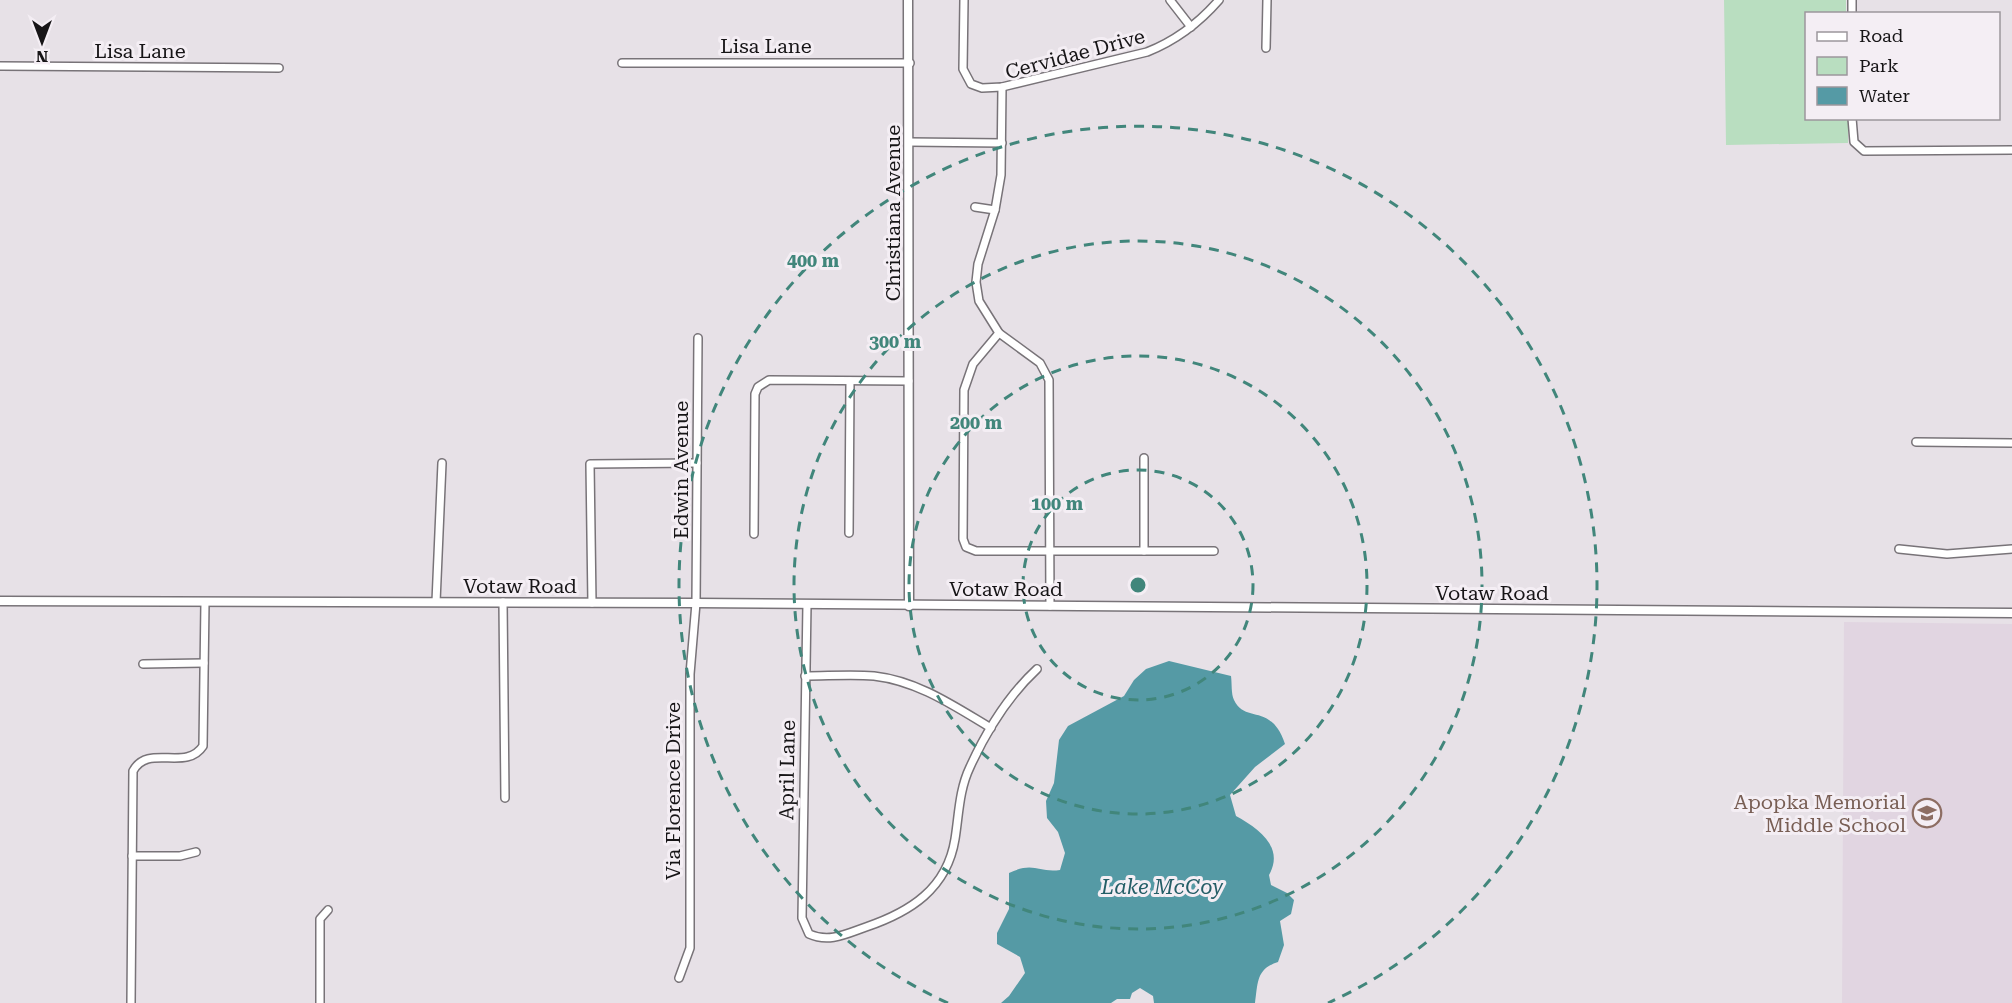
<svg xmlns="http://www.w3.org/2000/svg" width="2012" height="1003" viewBox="0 0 2012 1003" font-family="'Roboto Serif',serif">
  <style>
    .built { fill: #e1d5e1 }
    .green { fill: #b9dec0 }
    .water { fill: #559aa5 }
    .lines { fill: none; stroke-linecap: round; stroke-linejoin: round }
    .minor-casing { stroke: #787378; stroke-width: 10 }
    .tertiary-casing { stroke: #787378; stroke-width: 11 }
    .minor { stroke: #fff; stroke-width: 7 }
    .tertiary { stroke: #fff; stroke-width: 8 }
    .ring { fill: none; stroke: #41867b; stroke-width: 3; stroke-dasharray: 10 8 }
    .labels { text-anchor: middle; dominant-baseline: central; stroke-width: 6; stroke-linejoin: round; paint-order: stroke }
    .street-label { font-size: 20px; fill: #171517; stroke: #f4eef4 }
    .education-label { font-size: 20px; fill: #785e54; stroke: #f4eef4; text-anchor: end }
    .water-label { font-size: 21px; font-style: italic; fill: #245e67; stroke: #f4eef4 }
    .centre { fill: #41867b; stroke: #f4eef4; stroke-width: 3 }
    .ring-label { font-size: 18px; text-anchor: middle; font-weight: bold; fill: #41867b; stroke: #f4eef4; stroke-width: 6; stroke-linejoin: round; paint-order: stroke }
  </style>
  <rect width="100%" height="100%" fill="#e7e1e7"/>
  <polygon class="built" points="1844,622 2012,624 2012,1003 1842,1003"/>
  <polygon class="green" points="1724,0 1846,0 1846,13 1806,14 1806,118 1848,119 1848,143 1726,145"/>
  <path class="water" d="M1169 661 1231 676C1232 683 1231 694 1234 700 1245 724 1271 702 1285 744L1255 767 1230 795 1236 816C1258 828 1285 847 1269 875L1271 885 1287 893 1294 900 1291 914 1280 921 1284 945 1278 962C1256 969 1258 983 1255 1003H1154L1153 996 1140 988 1132 993 1130 999H1117L1111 1003H1001L1009 996 1025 973 1020 957 997 944V933L1009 909V873C1034 861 1038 873 1060 870L1065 853 1058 832 1047 818 1046 801 1054 783 1059 740 1068 726 1124 696 1134 680 1146 669Z"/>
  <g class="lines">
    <g class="minor-casing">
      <g id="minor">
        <path d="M964 0 963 69 971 84 982 88 1002 87 1147 52C1175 41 1199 23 1219 0"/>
        <polyline points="1170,0 1191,27"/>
        <polyline points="1852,0 1852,14"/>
        <polyline points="1266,48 1267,0"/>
        <polyline points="622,63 910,63"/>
        <polyline points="0,66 279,68"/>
        <polyline points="1002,87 1001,175 995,210 978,264 976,282 979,301 999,333 1040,363 1049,380 1050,606"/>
        <polyline points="1852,118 1854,142 1864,151 2012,150"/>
        <polyline points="909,142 1002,143"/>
        <polyline points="975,207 995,210"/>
        <polyline points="999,333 973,364 964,390 963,539 966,547 976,551 1214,551"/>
        <polyline points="1916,442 2012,443"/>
        <polyline points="849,533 850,381"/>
        <polyline points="754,534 755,394 758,387 769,380 909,381"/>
        <polyline points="1899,549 1947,554 2012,549"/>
        <polyline points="1144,551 1144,458"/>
        <polyline points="436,602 442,463"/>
        <polyline points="503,602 505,798"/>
        <polyline points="592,603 590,464 697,463"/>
        <path d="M807 604 802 918 809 934C829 943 846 934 866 927 910 912 947 889 955 839 959 814 959 790 970 767 986 732 1009 695 1037 669"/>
        <polyline points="143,664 204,663"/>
        <path d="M805 676C828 676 852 674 874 676 918 681 954 706 991 728"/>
        <polyline points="132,856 180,856 196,852"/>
        <polyline points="679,978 690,948 690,674 696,603 698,338"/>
        <path d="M131 1003 133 771C148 743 186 772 203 746L205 602"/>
        <polyline points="320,1003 320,919 328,910"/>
      </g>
    </g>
    <g class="tertiary-casing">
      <g id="tertiary">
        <polyline points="908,0 909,606"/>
        <polyline points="0,601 696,603 2012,613"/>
      </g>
    </g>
    <use href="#minor" class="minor"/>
    <use href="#tertiary" class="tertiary"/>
  </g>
  <g class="ring">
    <circle cx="1138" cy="585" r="115"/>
    <circle cx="1138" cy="585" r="229"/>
    <circle cx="1138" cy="585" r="344"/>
    <path d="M948 1003A459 459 0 1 1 1328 1003"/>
  </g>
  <defs>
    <g id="school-ring" transform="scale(1.5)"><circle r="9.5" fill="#f4eef4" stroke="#8d6e63" stroke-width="1.5"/><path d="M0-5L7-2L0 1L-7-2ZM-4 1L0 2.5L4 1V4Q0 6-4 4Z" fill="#8d6e63"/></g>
  </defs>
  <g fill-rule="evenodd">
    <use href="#school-ring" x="1927" y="813"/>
  </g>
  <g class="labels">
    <g class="street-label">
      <text x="766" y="46">Lisa Lane</text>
      <text x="140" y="51">Lisa Lane</text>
      <text transform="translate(1075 54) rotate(-15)">Cervidae Drive</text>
      <text transform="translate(893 213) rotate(-90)">Christiana Avenue</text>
      <text transform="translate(681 470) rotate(-90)">Edwin Avenue</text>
      <text x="520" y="586">Votaw Road</text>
      <text x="1006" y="589">Votaw Road</text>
      <text x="1492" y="593">Votaw Road</text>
      <text transform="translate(787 770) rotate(-89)">April Lane</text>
      <text transform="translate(673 791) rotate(-90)">Via Florence Drive</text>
    </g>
    <g class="education-label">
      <text x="1906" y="802">Apopka Memorial<tspan x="1906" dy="23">Middle School</tspan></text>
    </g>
    <g class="water-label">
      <text x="1162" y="887">Lake McCoy</text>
    </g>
  </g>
  <circle cx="1138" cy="585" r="9" class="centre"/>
  <g class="ring-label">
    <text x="813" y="267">400 m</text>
    <text x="895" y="348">300 m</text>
    <text x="976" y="429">200 m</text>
    <text x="1057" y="510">100 m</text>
  </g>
  <rect x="1805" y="12" width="195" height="108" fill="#f4eef4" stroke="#9c979c" stroke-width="1.5"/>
  <rect x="1817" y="32" width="30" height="9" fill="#ffffff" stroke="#9c979c" stroke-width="1.5"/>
  <text x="1859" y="42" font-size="18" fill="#171517">Road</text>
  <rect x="1817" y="57" width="30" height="18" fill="#b9dec0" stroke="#9c979c" stroke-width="1.5"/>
  <text x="1859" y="72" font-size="18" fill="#171517">Park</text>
  <rect x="1817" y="87" width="30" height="18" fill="#559aa5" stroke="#9c979c" stroke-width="1.5"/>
  <text x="1859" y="102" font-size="18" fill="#171517">Water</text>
  <g transform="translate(42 42) rotate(180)" stroke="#f4eef4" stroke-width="4.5" paint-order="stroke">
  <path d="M0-4.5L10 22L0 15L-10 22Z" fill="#171517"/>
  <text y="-9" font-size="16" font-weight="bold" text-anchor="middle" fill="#171517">N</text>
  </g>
</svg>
